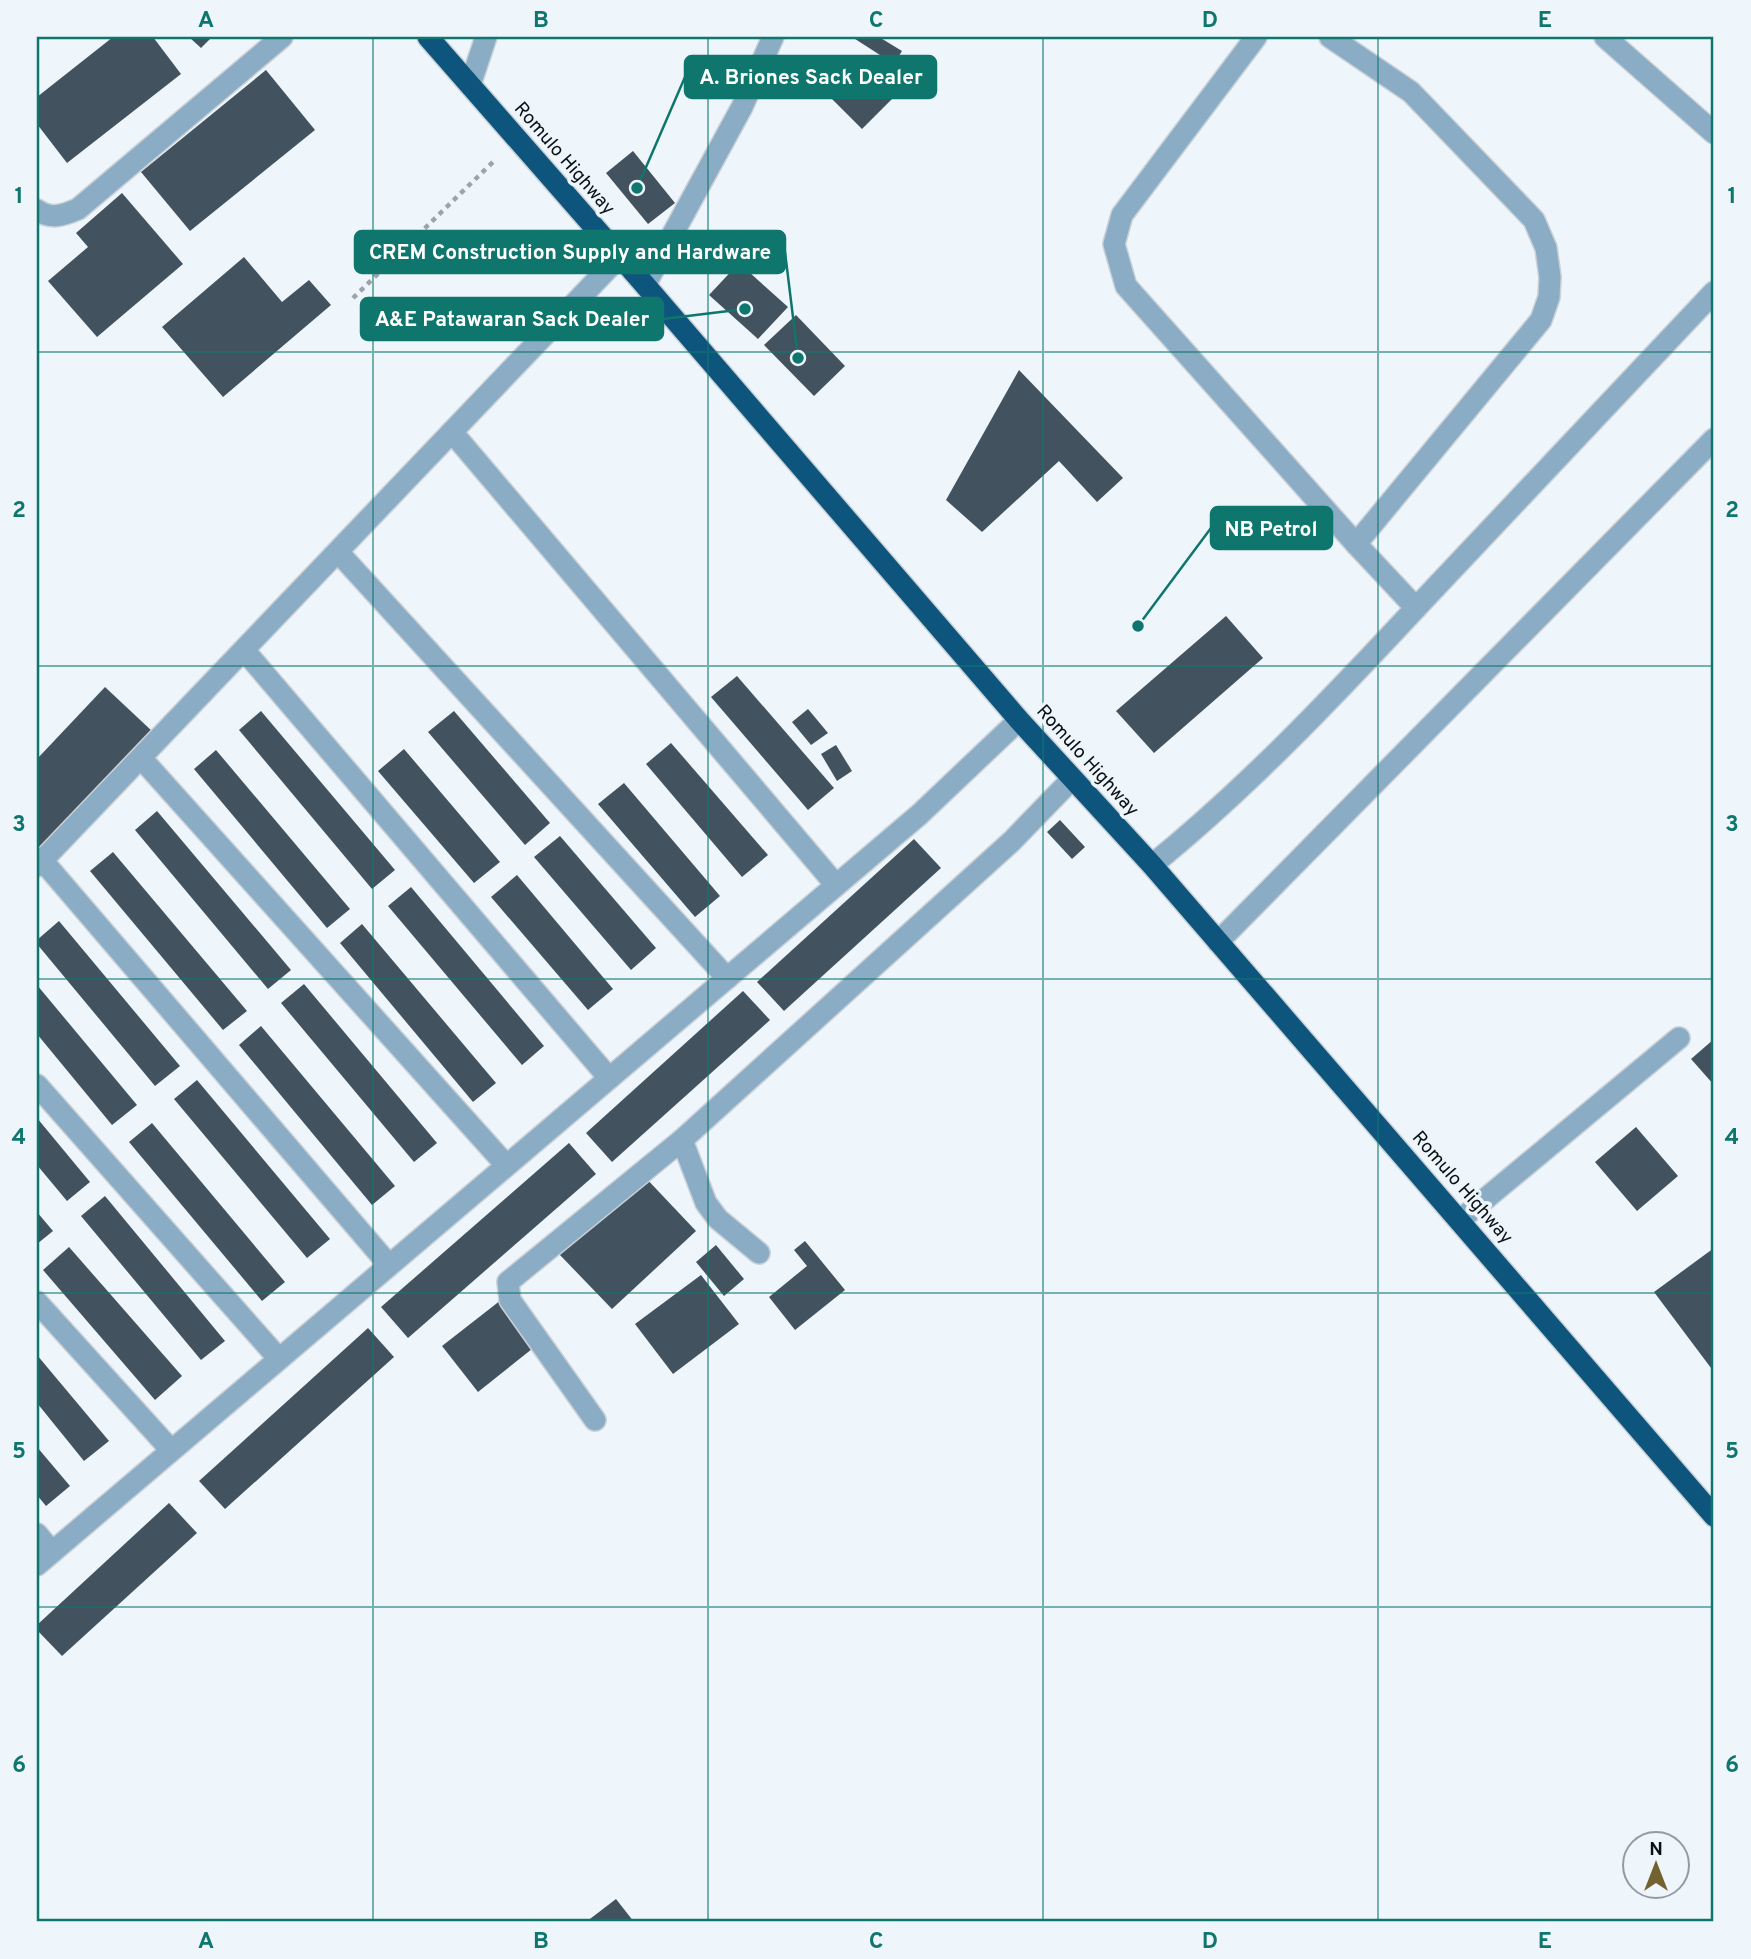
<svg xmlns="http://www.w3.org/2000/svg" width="1751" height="1959" viewBox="0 0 1751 1959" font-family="Overpass,sans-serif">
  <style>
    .building { fill: #42535f }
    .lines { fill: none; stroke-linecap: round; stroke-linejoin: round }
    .minor-casing { stroke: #cad1d7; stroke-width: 24 }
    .highway-casing { stroke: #cad1d7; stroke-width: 24 }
    .path { stroke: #9ca4a9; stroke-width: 4.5; stroke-dasharray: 5 5; stroke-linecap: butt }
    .minor { stroke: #8aacc4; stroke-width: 21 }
    .highway { stroke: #0e557d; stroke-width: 21 }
    .grid { fill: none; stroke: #0f766e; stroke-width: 2; stroke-opacity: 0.55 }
    .labels { text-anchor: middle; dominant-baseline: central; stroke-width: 7; stroke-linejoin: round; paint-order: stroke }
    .street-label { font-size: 19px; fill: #0a1115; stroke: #eef6fc }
    .leader { fill: none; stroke: #0f766e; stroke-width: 2.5 }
    .callout-dot { fill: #0f766e; stroke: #eef6fc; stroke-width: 2.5 }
    .callout { fill: #0f766e; stroke: #0f766e; stroke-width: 2.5 }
    .callout-label { font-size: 21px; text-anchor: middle; font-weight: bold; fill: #fff }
    .neatline { fill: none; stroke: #0f766e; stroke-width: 2.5 }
    .grid-label { font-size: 23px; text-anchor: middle; font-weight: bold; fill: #0f766e }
  </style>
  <rect width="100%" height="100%" fill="#eef6fc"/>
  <g class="building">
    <polygon points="113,37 153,37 181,74 67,163 37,124 37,97"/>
    <polygon points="189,37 212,37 201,48"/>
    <polygon points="852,37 879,37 902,51 894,64"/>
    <polygon points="866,58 900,91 862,129 829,96"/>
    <polygon points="266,70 315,130 190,231 141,172"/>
    <polygon points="633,151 675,203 648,224 606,173"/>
    <polygon points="122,193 183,264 97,337 48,281 88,247 76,233"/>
    <polygon points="244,257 282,302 309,280 331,305 223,397 162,327"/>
    <polygon points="739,263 788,307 758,339 709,295"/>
    <polygon points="796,315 845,366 814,396 764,345"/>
    <polygon points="1019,370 1123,478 1097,502 1059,461 982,532 946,500"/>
    <polygon points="1226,616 1263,658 1154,753 1116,711"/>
    <polygon points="737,676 834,788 808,810 711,697"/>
    <polygon points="105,687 153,732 37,855 37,759"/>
    <polygon points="808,709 828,733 811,745 792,722"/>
    <polygon points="261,711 395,870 372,889 239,730"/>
    <polygon points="454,711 550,823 525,845 428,732"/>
    <polygon points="671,743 768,855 742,877 646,764"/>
    <polygon points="836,745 852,771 837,781 821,754"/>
    <polygon points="404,749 500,862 474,883 378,771"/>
    <polygon points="216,750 350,909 327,928 194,769"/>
    <polygon points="624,783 720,896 695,917 598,804"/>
    <polygon points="157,811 291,970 268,989 135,830"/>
    <polygon points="1060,820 1085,847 1072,859 1047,832"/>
    <polygon points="560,836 656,948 631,970 534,857"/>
    <polygon points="914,839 941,868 784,1011 757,982"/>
    <polygon points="113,852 247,1011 223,1030 90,871"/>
    <polygon points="517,875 613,989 588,1010 491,897"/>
    <polygon points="411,887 544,1046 522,1065 388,906"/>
    <polygon points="59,921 180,1066 155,1086 37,944 37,940"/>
    <polygon points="362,924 496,1083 473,1102 340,943"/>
    <polygon points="304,984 437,1143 414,1162 281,1003"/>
    <polygon points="37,985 137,1105 112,1125 37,1034"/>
    <polygon points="743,991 770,1020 612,1162 586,1133"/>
    <polygon points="261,1026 395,1186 372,1205 239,1045"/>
    <polygon points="1714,1039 1714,1085 1691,1059"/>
    <polygon points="197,1080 330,1239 307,1258 174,1099"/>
    <polygon points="37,1118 90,1182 67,1201 37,1165"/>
    <polygon points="152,1123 285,1282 262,1301 129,1142"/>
    <polygon points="1636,1127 1678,1176 1637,1211 1595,1162"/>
    <polygon points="569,1143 596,1174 408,1338 381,1307"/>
    <polygon points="643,1175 696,1231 612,1309 559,1254"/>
    <polygon points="105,1196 225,1341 201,1360 81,1216"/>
    <polygon points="37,1212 53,1231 37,1244"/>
    <polygon points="805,1241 845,1290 795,1330 769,1297 807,1266 794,1250"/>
    <polygon points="716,1245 744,1279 724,1296 696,1262"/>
    <polygon points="69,1247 182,1376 155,1400 43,1270"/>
    <polygon points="1714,1248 1714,1372 1654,1292"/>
    <polygon points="701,1275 739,1324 673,1374 635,1324"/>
    <polygon points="501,1300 537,1345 478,1392 442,1346"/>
    <polygon points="368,1328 394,1357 225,1509 199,1481"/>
    <polygon points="37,1355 109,1441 84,1461 37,1403"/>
    <polygon points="37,1447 70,1486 46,1506 37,1495"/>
    <polygon points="169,1503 197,1533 62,1656 37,1630 37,1625"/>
    <polygon points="616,1899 634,1922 586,1922"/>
  </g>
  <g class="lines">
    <g class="minor-casing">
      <g id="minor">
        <polyline points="1256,37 1122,215 1114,244 1126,286 1356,544"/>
        <polyline points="1605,37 1714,133"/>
        <polyline points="470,85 486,37"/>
        <path d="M37 210C51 220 64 215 78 209L282 37"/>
        <polyline points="645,285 742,107 773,37"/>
        <polyline points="452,432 836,885"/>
        <polyline points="338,552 727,978"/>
        <polyline points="1416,608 1714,292"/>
        <polyline points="244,650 609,1078"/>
        <polyline points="141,758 506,1165"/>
        <polyline points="42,860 389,1265"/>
        <path d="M1152 865C1248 787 1332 698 1416 608L1356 544 1541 320 1549 297 1550 277 1546 248 1534 220 1411 92 1330 37"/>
        <polyline points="37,866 619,257"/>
        <polyline points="1218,942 1714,439"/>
        <polyline points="37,1085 279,1359"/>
        <polyline points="682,1140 706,1203 718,1219 759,1253"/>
        <polyline points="1460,1220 1679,1038"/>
        <polyline points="37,1302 171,1450"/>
        <polyline points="595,1420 510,1300 508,1282 682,1140 1012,841 1072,779"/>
        <polyline points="37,1534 52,1552"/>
        <polyline points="37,1565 920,814 1019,720"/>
      </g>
    </g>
    <g class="highway-casing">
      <polyline id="highway" points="428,37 645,285 1019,720 1152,865 1714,1516"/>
    </g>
    <polyline class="path" points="353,298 496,159"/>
    <use href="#minor" class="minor"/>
    <use href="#highway" class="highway"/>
  </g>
  <path class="grid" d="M373 37V1922M708 37V1922M1043 37V1922M1378 37V1922M37 352H1714M37 666H1714M37 979H1714M37 1293H1714M37 1607H1714"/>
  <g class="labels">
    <g class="street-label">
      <text transform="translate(564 159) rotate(49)">Romulo Highway</text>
      <text transform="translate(1087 761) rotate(48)">Romulo Highway</text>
      <text transform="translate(1462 1188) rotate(49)">Romulo Highway</text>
    </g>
  </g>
  <path class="leader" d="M637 188L685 77M798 358L785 252M745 309L663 319M1138 626L1211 528"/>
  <g class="callout-dot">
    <circle cx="637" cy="188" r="7"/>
    <circle cx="798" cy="358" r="7"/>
    <circle cx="745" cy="309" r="7"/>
    <circle cx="1138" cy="626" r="7"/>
  </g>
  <g class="callout">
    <rect x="685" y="56" width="251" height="42" rx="7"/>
    <rect x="355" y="231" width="430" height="42" rx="7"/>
    <rect x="361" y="298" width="302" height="42" rx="7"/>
    <rect x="1211" y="507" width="121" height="42" rx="7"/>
  </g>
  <g class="callout-label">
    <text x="811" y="84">A. Briones Sack Dealer</text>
    <text x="570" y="259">CREM Construction Supply and Hardware</text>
    <text x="512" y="326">A&amp;E Patawaran Sack Dealer</text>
    <text x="1271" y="536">NB Petrol</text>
  </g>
  <rect width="1751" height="1959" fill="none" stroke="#eef6fc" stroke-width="77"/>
  <g transform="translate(1656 1865)"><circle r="33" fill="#eef6fc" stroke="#939aa0" stroke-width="2"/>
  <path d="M0-5L12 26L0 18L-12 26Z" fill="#73612f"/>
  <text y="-10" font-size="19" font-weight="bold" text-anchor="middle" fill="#0a1115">N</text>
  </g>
  <rect x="38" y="38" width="1674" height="1882" class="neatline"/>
  <g class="grid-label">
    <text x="206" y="27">A</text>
    <text x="541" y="27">B</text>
    <text x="876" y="27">C</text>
    <text x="1210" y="27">D</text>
    <text x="1545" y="27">E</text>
    <text x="19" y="203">1</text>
    <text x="1732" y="203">1</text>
    <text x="19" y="517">2</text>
    <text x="1732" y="517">2</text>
    <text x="19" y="831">3</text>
    <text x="1732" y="831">3</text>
    <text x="19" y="1144">4</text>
    <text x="1732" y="1144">4</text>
    <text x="19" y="1458">5</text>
    <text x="1732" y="1458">5</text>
    <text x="19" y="1772">6</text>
    <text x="1732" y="1772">6</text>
    <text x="206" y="1948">A</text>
    <text x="541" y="1948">B</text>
    <text x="876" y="1948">C</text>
    <text x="1210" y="1948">D</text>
    <text x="1545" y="1948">E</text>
  </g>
</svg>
